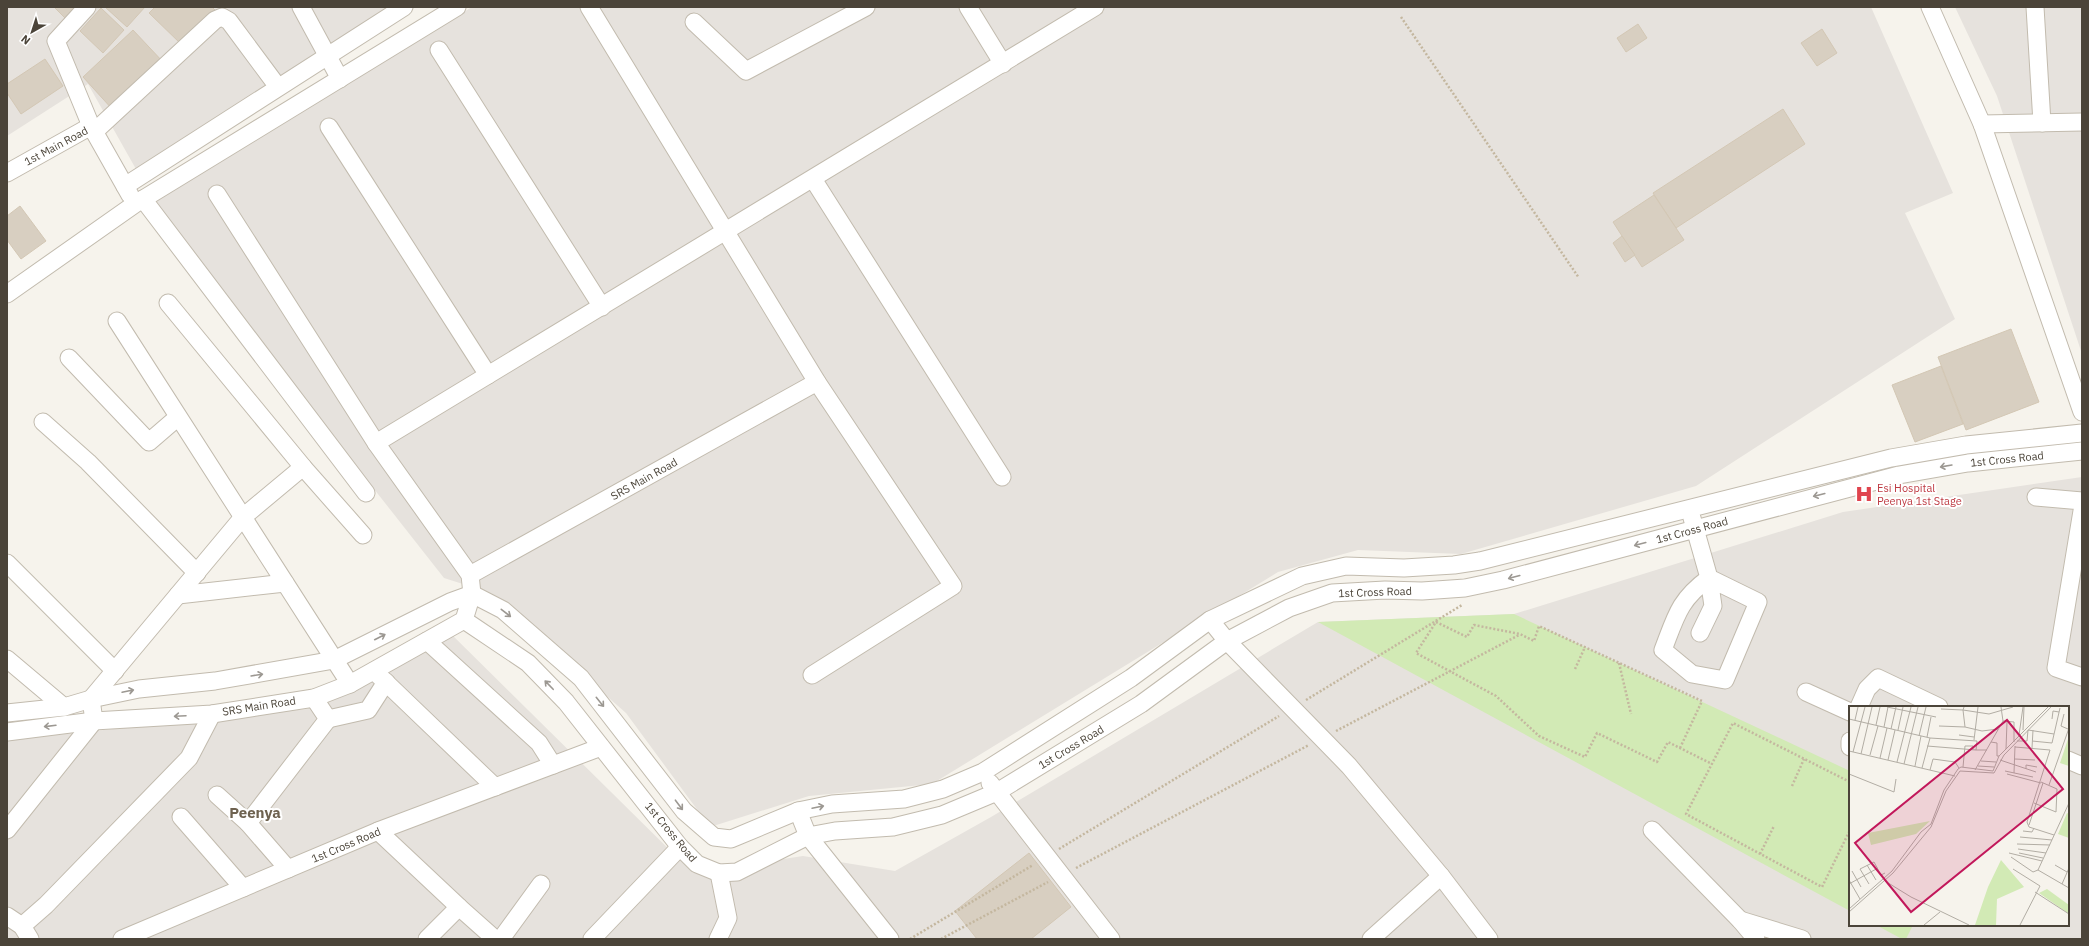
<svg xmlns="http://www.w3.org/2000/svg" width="2089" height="946" viewBox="0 0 2089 946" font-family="'IBM Plex Sans',sans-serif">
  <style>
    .industrial { fill: #e6e2dd; fill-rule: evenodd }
    .green { fill: #d2eab5 }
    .building { fill: #d8cfc1; stroke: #d3c7b4 }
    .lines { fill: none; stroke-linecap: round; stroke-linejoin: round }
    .minor-casing { stroke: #c2bbae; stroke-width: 19 }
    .path { stroke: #c4b79f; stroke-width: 2.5; stroke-dasharray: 2 2; stroke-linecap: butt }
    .minor { stroke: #fff; stroke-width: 17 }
    .oneway { stroke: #9c9892 }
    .labels { text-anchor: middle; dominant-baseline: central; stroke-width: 4; stroke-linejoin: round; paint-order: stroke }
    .street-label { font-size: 11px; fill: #4b4439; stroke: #fff }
    .health-label { font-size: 11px; fill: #be3a42; stroke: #fff; text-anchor: start }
    .district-label { font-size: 15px; font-weight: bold; fill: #6e6250; stroke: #fff }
    .inset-road { fill: none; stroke: #b2ada4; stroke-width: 1 }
    .view { fill: #c2185b; fill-opacity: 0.15; stroke: #c2185b; stroke-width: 2 }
    .inset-edge { fill: none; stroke: #4b4439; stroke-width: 2 }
  </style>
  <rect width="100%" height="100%" fill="#f6f3ec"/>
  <g class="industrial">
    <polygon points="7,7 402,7 141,178 88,84 7,136"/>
    <polygon points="472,7 1871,7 1953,193 1905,213 1955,319 1696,486 1461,554 1358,550 1278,572 932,784 809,796 710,827 626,713 488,592 444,578 150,204"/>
    <polygon points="1955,7 2082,7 2082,354 1997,96"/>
    <path d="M2082 477V939H7V740L307 709 443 626 693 873 803 856 895 871 991 817 1318 622 1514 614 1843 512ZM1850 707H2068V925H1850Z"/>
  </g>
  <g class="green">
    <polygon points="1514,614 1850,771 1850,911 1318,622"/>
    <polygon points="1876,925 1913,925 1906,939 1902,939"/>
  </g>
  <g class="building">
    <polygon points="54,7 79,7 67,20"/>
    <polygon points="105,7 145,7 127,27"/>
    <polygon points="155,7 212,7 215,10 181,44 149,13"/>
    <polygon points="101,8 124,30 103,53 80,31"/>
    <polygon points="1638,24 1647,38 1626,52 1617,38"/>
    <polygon points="1822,29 1837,53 1817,66 1801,43"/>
    <polygon points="133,30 164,63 113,110 83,77"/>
    <polygon points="45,59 63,86 21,114 7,93 7,84"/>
    <polygon points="1783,109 1805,144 1676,228 1653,193"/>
    <polygon points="1654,195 1684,240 1642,267 1613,222"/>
    <polygon points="20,206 46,241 21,259 7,240 7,216"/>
    <polygon points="1622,236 1635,255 1625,262 1613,243"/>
    <polygon points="2011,329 2039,402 1966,430 1938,357"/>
    <polygon points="1941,366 1963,424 1915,442 1892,385"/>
    <polygon points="1029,853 1071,907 1031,939 977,939 955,911"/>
  </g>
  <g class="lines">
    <g class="minor-casing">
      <g id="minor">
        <polyline points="87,7 56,41 91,126 130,195"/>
        <polyline points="301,7 340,79"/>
        <polyline points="589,7 817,382 953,586 812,675"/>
        <polyline points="968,7 1003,64"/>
        <polyline points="1930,7 1982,124 2082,412"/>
        <polyline points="2035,7 2042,123"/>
        <polyline points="694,22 746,71 866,7"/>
        <polyline points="439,50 602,307"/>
        <polyline points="1982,124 2082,122"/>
        <polyline points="329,127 488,375"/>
        <polyline points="94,132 215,20 222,17 229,21 278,87"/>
        <polyline points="7,173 91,126"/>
        <polyline points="813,179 1002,477"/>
        <polyline points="125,186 404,7"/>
        <polyline points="143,199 366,493"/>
        <polyline points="7,294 135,204 457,7"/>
        <polyline points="168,303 303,467 363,535"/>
        <polyline points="117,321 350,684"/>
        <polyline points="69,358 149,442 178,417"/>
        <polyline points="43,422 88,462 197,573"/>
        <polyline points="376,443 1095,7"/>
        <polyline points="2036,497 2082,501"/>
        <polyline points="2082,511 2056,668 2082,677"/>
        <path d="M1692 518 1709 578 1758 602 1725 680 1692 674 1663 650C1676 616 1679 600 1709 578L1713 606 1700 633"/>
        <polyline points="7,563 115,671"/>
        <polyline points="470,575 817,382"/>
        <polyline points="178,595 285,583"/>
        <polyline points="464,620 528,663 566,702 680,847 697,864 719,873 737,872 808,836 835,831 893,827 942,815 997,792 1141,704 1227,641 1289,608 1332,593 1385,590 1422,591 1465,588 1503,580 1899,475 1968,463 2082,451"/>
        <polyline points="1210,620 1227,641 1349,766 1441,876 1489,939"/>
        <polyline points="427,641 539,743 553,765"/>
        <polyline points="7,659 64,707"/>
        <polyline points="374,671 495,787"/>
        <polyline points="1806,692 1850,712"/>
        <polyline points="1859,707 1867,689 1878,678 1939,707"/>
        <polyline points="7,713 64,707 91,699 139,689 215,681 334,660 450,602 472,594 503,610 581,678 684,811 714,837 731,839 798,811 832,804 904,799 943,789 983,772 1131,678 1210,620 1302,576 1346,566 1404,568 1454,565 1480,561 1891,458 1966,445 2082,433"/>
        <polyline points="328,719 368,710 386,682"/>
        <polyline points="7,732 94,721 212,714 314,698 350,684 464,620 472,594 470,575 376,443 217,194"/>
        <polyline points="1850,741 1850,747"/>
        <polyline points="2068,760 2082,766"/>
        <polyline points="990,783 1111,939"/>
        <polyline points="217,795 248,823"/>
        <polyline points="798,811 808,836 890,939"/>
        <polyline points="181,817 243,888"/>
        <polyline points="7,830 94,721 91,699 243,517 303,467"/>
        <polyline points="1652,830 1740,920 1756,939"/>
        <polyline points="378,831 459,907 427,939"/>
        <polyline points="288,869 248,823 328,719 314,698"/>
        <polyline points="459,907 495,939"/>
        <polyline points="7,916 22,926 30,939"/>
        <polyline points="1740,920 1802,939"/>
        <polyline points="22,926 46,905 189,758 212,714"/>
        <polyline points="122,939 378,831 601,747"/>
        <polyline points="501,939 541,884"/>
        <polyline points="592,939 680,847"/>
        <polyline points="718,939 728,918 719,873"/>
        <polyline points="1371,939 1441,876"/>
      </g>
    </g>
    <g class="path">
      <polyline points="1401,17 1579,278"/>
      <polyline points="1619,663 1631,714"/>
      <polyline points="1575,669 1585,647"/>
      <polyline points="1306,700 1462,605"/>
      <polyline points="1336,731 1519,635"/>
      <polyline points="1680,748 1702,701 1539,626 1534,641 1520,634 1474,625 1467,637 1436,622 1416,653 1496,696 1539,736 1585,757 1597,733 1657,762 1668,742 1712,764"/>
      <polyline points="1850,782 1733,723 1686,814 1822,887 1850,830"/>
      <polyline points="1792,786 1804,759"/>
      <polyline points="1059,849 1279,716"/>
      <polyline points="1760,854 1774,826"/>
      <polyline points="1076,868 1309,745"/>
      <polyline points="910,939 1033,865"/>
      <polyline points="941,939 1048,882"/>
    </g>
    <use href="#minor" class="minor"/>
  </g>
  <defs><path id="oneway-shaft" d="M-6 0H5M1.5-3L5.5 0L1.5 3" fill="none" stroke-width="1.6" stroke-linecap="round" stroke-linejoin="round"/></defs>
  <g class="oneway">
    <use href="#oneway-shaft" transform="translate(1946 466) rotate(170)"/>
    <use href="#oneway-shaft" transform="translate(1819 495) rotate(166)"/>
    <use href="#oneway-shaft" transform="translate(1640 544) rotate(165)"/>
    <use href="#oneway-shaft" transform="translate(1514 577) rotate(165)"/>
    <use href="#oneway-shaft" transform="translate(506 613) rotate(38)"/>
    <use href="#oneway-shaft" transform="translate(380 637) rotate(-27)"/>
    <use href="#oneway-shaft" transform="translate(257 675) rotate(-9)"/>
    <use href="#oneway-shaft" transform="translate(549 685) rotate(-134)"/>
    <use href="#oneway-shaft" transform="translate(128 691) rotate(-12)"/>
    <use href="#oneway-shaft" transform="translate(600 702) rotate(51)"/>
    <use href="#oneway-shaft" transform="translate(180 716) rotate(177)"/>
    <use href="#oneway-shaft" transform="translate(50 726) rotate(173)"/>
    <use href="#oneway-shaft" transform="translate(679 805) rotate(53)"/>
    <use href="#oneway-shaft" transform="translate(818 807) rotate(-12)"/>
  </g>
  <defs>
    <g id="hospital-bare" transform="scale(1.38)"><path d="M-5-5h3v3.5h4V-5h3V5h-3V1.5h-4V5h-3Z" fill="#e0444e" stroke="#fff" stroke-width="2.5" paint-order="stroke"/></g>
  </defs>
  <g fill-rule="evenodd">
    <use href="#hospital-bare" x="1864" y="494"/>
  </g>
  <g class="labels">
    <g class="street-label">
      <text transform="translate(56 146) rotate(-28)">1st Main Road</text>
      <text transform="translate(2007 459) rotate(-6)">1st Cross Road</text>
      <text transform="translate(644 479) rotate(-29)">SRS Main Road</text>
      <text transform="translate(1692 530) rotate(-15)">1st Cross Road</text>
      <text transform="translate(1375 592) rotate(-2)">1st Cross Road</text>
      <text transform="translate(259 706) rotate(-9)">SRS Main Road</text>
      <text transform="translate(1071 747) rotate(-31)">1st Cross Road</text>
      <text transform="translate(671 832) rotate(50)">1st Cross Road</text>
      <text transform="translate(346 845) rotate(-23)">1st Cross Road</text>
    </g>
    <g class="health-label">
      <text x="1877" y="488">Esi Hospital<tspan x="1877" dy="13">Peenya 1st Stage</tspan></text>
    </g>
    <g class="district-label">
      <text x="255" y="812">Peenya</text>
    </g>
  </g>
  <g transform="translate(1849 706)">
    <rect width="220" height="220" fill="#f6f3ec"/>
    <path d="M220 30V60L211 57ZM218 107 220 108V132L209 128ZM81 115 67 128 22 139 19 127ZM152 154 175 181 148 193 147 219H126L139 181ZM198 183 220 199V208L190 187Z" fill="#d2eab5"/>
    <path class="inset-road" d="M38 1 87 11M92 3 114 4 115 1M215 8 212 20 219 23M0 13 81 32 128 35 127 44H138M203 13 204 5 210 6M6 14 9 1M154 15 165 16V36M27 19 31 1M90 20 116 21 114 4 140 8 164 1M35 21 39 1M116 21 133 25 149 23M42 23 47 1M49 24 54 1M174 24 175 1M110 29 125 31M170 29 174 1M70 30 77 1M78 31 82 11M125 34 129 1M168 35H178L179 24 205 28M183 35 203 37 211 2M142 36 148 37V50H150M78 40 127 44M166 41 201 44 178 116 180 121 205 129M183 42 184 24M157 43 158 16M0 45 106 70M4 46 16 1M12 48 23 1M21 49 29 20M31 52 38 22M166 53 186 54M39 54 46 24M151 54 187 66M132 55 147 56M48 56 62 1M55 58 69 1M66 60 72 30M129 60 145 61M114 61 116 40H124V43M73 62 81 32M177 63V59L188 61M81 64 84 53 106 56 110 62M126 64 154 15 152 1M156 65 184 71M165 67 166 40M0 68 45 86 47 73M158 68 192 77M200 79 220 22M185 97 207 106 208 83 192 76M180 119 194 77M174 125 183 126 185 122M171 131 203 134M168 138 201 139M169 143 197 147M160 147 193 155M170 147 194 152M162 151 184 166 189 164M18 159 27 174M206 159 218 166M164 163 191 180 171 219M189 164 220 97M189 164 220 182M3 165 12 181M0 174 11 193M36 175 62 191 120 219M0 178 29 162M20 178 11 163 25 156 32 169 36 167M213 178 220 162M186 186 220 208M0 203 43 165 72 126 82 118 95 84 109 63 112 61 144 65 150 50 199 1M0 206 44 167 82 121 97 85 111 65 145 67 155 49 202 1M75 219 91 206"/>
    <path class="view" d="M158 14 214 83 62 206 6 137Z"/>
    <rect width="220" height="220" class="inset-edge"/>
  </g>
  <rect width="2089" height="946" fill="none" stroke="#4b4439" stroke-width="16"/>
  <g transform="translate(32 32) rotate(219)" stroke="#ffffff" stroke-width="3" paint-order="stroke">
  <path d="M0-3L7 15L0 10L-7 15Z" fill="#4b4439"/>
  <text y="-6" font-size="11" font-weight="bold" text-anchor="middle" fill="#4b4439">N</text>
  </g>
</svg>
